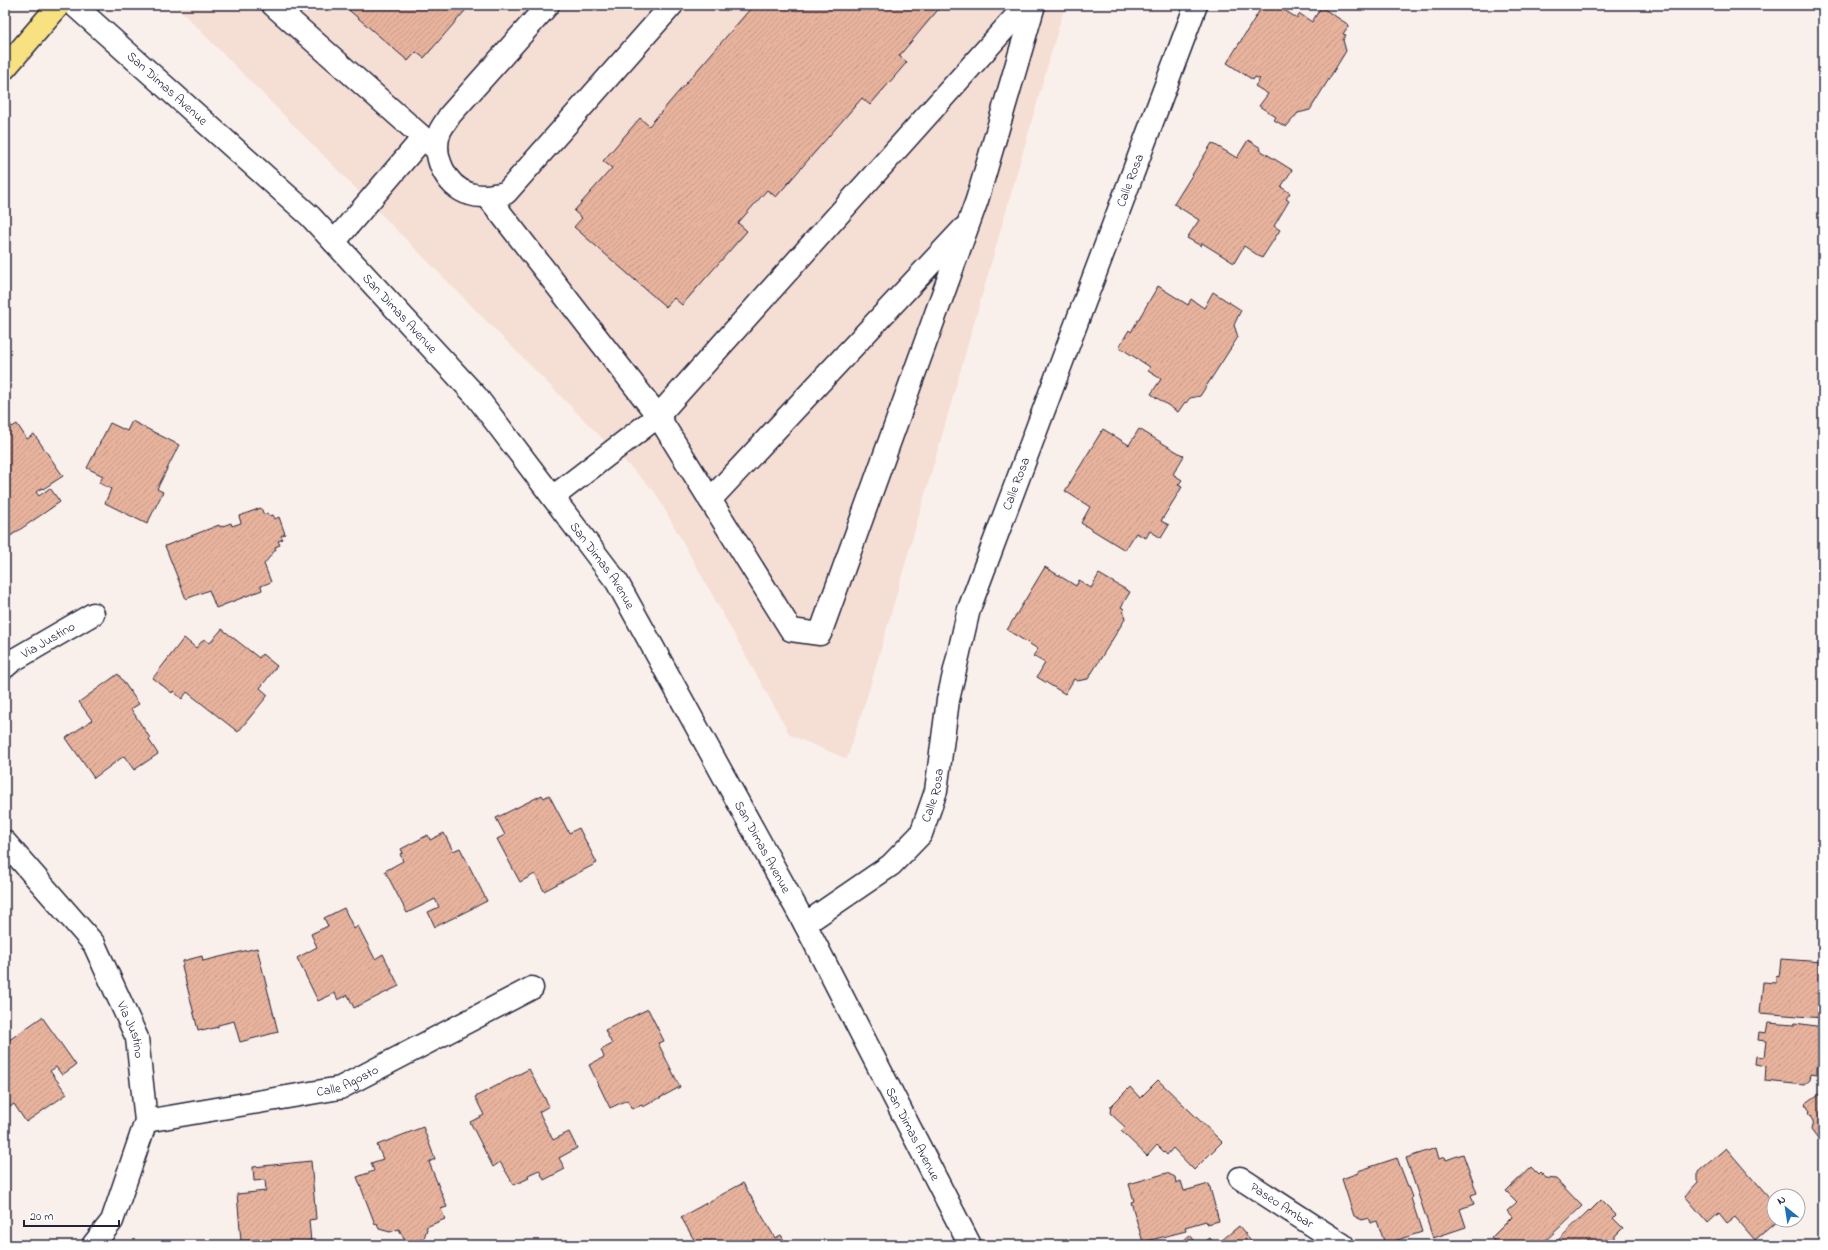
<svg xmlns="http://www.w3.org/2000/svg" width="1828" height="1250" viewBox="0 0 1828 1250" font-family="'Indie Flower',sans-serif">
  <style>
    .built { fill: #f5ded4 }
    .building { fill: url(#building-hatch); stroke: #22223b }
    .lines { fill: none; stroke-linecap: round; stroke-linejoin: round }
    .minor-casing { stroke: #22223b; stroke-width: 25 }
    .major-casing { stroke: #22223b; stroke-width: 25 }
    .minor { stroke: #fff; stroke-width: 22 }
    .major { stroke: #f8e181; stroke-width: 22 }
    .labels { text-anchor: middle; dominant-baseline: central; stroke-width: 3.5; stroke-linejoin: round; paint-order: stroke }
    .street-label { font-size: 13px; fill: #22223b; stroke: #fff }
  </style>
  <defs>
    <pattern id="building-hatch" width="6" height="6" patternUnits="userSpaceOnUse"><rect width="6" height="6" fill="#e8b39d"/><path d="M-1 1l2-2M0 6l6-6M5 7l2-2" fill="none" stroke="#c79a88"/></pattern>
  </defs>
  <rect width="100%" height="100%" fill="#faf0eb"/>
  <filter id="ink" filterUnits="userSpaceOnUse"><feTurbulence type="fractalNoise" baseFrequency=".025" numOctaves="2"/><feDisplacementMap in="SourceGraphic" scale="8" xChannelSelector="R" yChannelSelector="G"/><feConvolveMatrix kernelMatrix="1 2 1 2 8 2 1 2 1" color-interpolation-filters="sRGB"/></filter>
  <g filter="url(#ink)">
    <polygon class="built" points="175,5 1065,5 870,687 847,759 790,735 655,492"/>
    <g class="building">
      <polygon points="343,5 470,5 424,58 416,52 408,61"/>
      <polygon points="747,5 942,5 899,56 907,62 870,105 862,98 776,197 767,190 738,223 747,231 682,305 674,298 666,307 574,227 582,218 574,211 612,168 603,161 640,118 649,126 751,8"/>
      <polygon points="1263,5 1276,5 1297,18 1300,14 1312,22 1321,7 1349,25 1343,34 1346,35 1343,40 1346,51 1310,110 1298,113 1286,127 1274,120 1276,117 1259,106 1268,94 1255,86 1260,79 1255,77 1253,80 1227,63"/>
      <polygon points="1248,140 1261,148 1260,150 1292,170 1281,187 1290,193 1286,199 1289,201 1274,226 1280,230 1262,258 1244,246 1234,263 1202,243 1201,246 1187,238 1199,220 1174,204 1212,143 1237,158"/>
      <polygon points="1158,286 1188,305 1191,299 1204,308 1213,292 1241,310 1234,325 1238,337 1200,396 1190,398 1186,403 1185,402 1178,412 1151,394 1161,379 1148,371 1150,367 1119,347 1129,330 1131,332"/>
      <polygon points="5,418 12,427 17,424 27,439 34,434 63,476 43,489 42,488 36,492 39,496 50,488 60,502 9,537 5,530"/>
      <polygon points="132,421 179,445 157,489 163,492 147,524 105,503 111,489 99,483 103,476 87,468 110,423 127,431"/>
      <polygon points="1103,429 1129,445 1139,429 1184,456 1173,474 1182,480 1178,485 1182,487 1161,521 1169,525 1161,538 1150,531 1146,538 1136,533 1125,550 1081,523 1090,507 1065,491"/>
      <polygon points="261,508 264,515 267,513 269,516 273,515 275,519 279,517 285,534 281,536 283,539 278,541 280,545 275,547 276,549 264,564 271,582 261,586 262,590 216,608 209,590 186,599 165,546 219,525 220,527 231,523 232,526 241,523 239,516"/>
      <polygon points="1045,567 1076,586 1079,580 1091,588 1099,574 1130,592 1121,607 1123,608 1125,619 1088,679 1077,681 1074,679 1065,694 1037,677 1045,663 1033,656 1038,649 1007,630"/>
      <polygon points="222,629 259,658 262,654 277,666 260,688 268,695 238,732 187,692 182,699 173,691 172,693 153,678 184,638 196,648 204,639 210,643"/>
      <polygon points="118,674 139,704 131,709 150,738 149,740 158,754 134,770 124,756 94,778 66,738 92,720 79,702"/>
      <polygon points="542,795 544,798 549,795 569,833 579,828 597,863 544,891 535,874 520,882 497,839 505,835 496,818"/>
      <polygon points="444,833 453,851 460,848 487,901 435,927 428,912 439,907 435,899 407,913 385,871 403,861 400,854 403,853 401,849 428,835 430,840"/>
      <polygon points="344,908 354,929 358,926 375,959 383,954 399,986 354,1008 348,995 338,1000 335,993 318,1001 297,958 317,947 311,934 328,926 324,918"/>
      <polygon points="257,948 278,1032 240,1042 234,1021 218,1025 218,1027 202,1031 202,1029 198,1030 182,966 183,965 183,961 202,956 203,961"/>
      <polygon points="1781,959 1823,962 1823,1018 1760,1013 1763,982 1776,983 1776,976 1779,977"/>
      <polygon points="648,1009 664,1041 658,1043 680,1087 643,1107 642,1105 632,1109 627,1100 610,1108 589,1065 604,1057 601,1050 612,1044 605,1030"/>
      <polygon points="42,1017 76,1065 62,1075 56,1067 50,1071 67,1094 26,1122 14,1104 6,1110 5,1108 5,1043"/>
      <polygon points="1768,1023 1794,1025 1795,1023 1823,1027 1823,1067 1817,1066 1817,1074 1811,1073 1810,1080 1804,1085 1765,1081 1766,1066 1755,1064 1756,1056 1764,1057 1766,1041 1758,1040 1759,1032 1766,1033"/>
      <polygon points="529,1069 549,1106 539,1112 553,1140 569,1132 577,1148 559,1158 565,1169 544,1180 539,1170 528,1175 529,1178 514,1185 500,1162 493,1167 470,1122 484,1115 475,1097"/>
      <polygon points="1158,1080 1222,1142 1194,1170 1173,1148 1167,1155 1157,1145 1147,1156 1121,1131 1125,1127 1110,1113 1111,1106 1130,1087 1140,1098"/>
      <polygon points="1823,1091 1823,1146 1811,1130 1813,1121 1808,1113 1810,1111 1805,1104"/>
      <polygon points="423,1127 435,1159 429,1162 447,1207 441,1209 445,1219 426,1227 427,1229 424,1238 413,1243 404,1239 399,1229 390,1232 379,1229 377,1223 375,1224 357,1177 374,1171 371,1163 383,1159 377,1145"/>
      <polygon points="1436,1148 1439,1159 1445,1157 1446,1160 1463,1154 1477,1193 1471,1195 1474,1204 1460,1209 1466,1227 1433,1238 1406,1158"/>
      <polygon points="1726,1148 1774,1204 1774,1220 1778,1220 1755,1240 1735,1217 1727,1223 1719,1213 1708,1223 1685,1196 1698,1182 1698,1172"/>
      <polygon points="1397,1158 1412,1197 1411,1198 1422,1232 1385,1244 1377,1221 1370,1223 1368,1218 1362,1220 1354,1216 1342,1179 1358,1173 1358,1171"/>
      <polygon points="311,1161 316,1219 309,1220 311,1242 295,1243 295,1245 263,1245 262,1239 241,1241 237,1194 266,1191 265,1180 254,1181 253,1167"/>
      <polygon points="1531,1167 1538,1174 1540,1172 1546,1178 1556,1179 1582,1206 1541,1245 1498,1245 1491,1238 1512,1217 1507,1211 1517,1202 1506,1191"/>
      <polygon points="1167,1173 1175,1177 1176,1183 1181,1181 1184,1191 1209,1184 1219,1221 1207,1224 1206,1221 1185,1227 1186,1231 1143,1242 1131,1202 1134,1201 1129,1184"/>
      <polygon points="743,1183 775,1238 781,1235 787,1245 697,1245 681,1217"/>
      <polygon points="1601,1200 1616,1215 1613,1218 1623,1228 1615,1236 1615,1245 1553,1245 1589,1210 1590,1211"/>
      <polygon points="1239,1226 1255,1245 1216,1245"/>
      <polygon points="1190,1235 1198,1245 1178,1245"/>
      <polygon points="1210,1238 1215,1245 1201,1245"/>
    </g>
    <g class="lines">
      <g class="minor-casing">
        <g id="minor">
          <path id="s1" d="M74 5 310 216 476 396 617 582 805 924 970 1245"/>
          <polyline points="273,5 437,150"/>
          <path d="M548 5 450 115C447 120 443 125 440 131 431 154 445 187 470 194 482 198 494 195 506 193L672 5"/>
          <polyline points="488,197 658,416 791,630 820,634 977,200 1034,5"/>
          <polyline points="334,242 423,138"/>
          <polyline points="553,497 658,416 1026,5"/>
          <polyline points="710,500 963,229"/>
          <path id="s2" d="M5 667 12 661 93 614"/>
          <path id="s3" d="M5 842 94 944 137 1038 146 1121 112 1221 93 1245"/>
          <path id="s4" d="M805 924 891 865 921 834 936 791 948 700 969 609 1196 5"/>
          <path id="s5" d="M146 1121 340 1088 532 988"/>
          <path id="s6" d="M1240 1178 1343 1245"/>
        </g>
      </g>
      <g class="major-casing">
        <polyline id="major" points="5,68 59,5"/>
      </g>
      <use href="#minor" class="minor"/>
      <use href="#major" class="major"/>
    </g>
  </g>
  <g class="labels">
    <g class="street-label">
      <text stroke="none"><textPath href="#s1" startOffset="125">San Dimas Avenue</textPath></text>
      <text stroke="none"><textPath href="#s4" startOffset="836">Calle Rosa</textPath></text>
      <text stroke="none"><textPath href="#s1" startOffset="449">San Dimas Avenue</textPath></text>
      <text stroke="none"><textPath href="#s4" startOffset="512">Calle Rosa</textPath></text>
      <text stroke="none"><textPath href="#s1" startOffset="773">San Dimas Avenue</textPath></text>
      <text stroke="none"><textPath href="#s2" startOffset="51">Via Justino</textPath></text>
      <text stroke="none"><textPath href="#s4" startOffset="188">Calle Rosa</textPath></text>
      <text stroke="none"><textPath href="#s1" startOffset="1097">San Dimas Avenue</textPath></text>
      <text stroke="none"><textPath href="#s3" startOffset="229">Via Justino</textPath></text>
      <text stroke="none"><textPath href="#s5" startOffset="206">Calle Agosto</textPath></text>
      <text stroke="none"><textPath href="#s1" startOffset="1421">San Dimas Avenue</textPath></text>
      <text stroke="none"><textPath href="#s6" startOffset="50">Paseo Ambar</textPath></text>
    </g>
  </g>
  <rect width="1828" height="1250" fill="none" stroke="#fff" stroke-width="20"/>
  <rect x="10" y="10" width="1808" height="1230" fill="none" stroke="#22223b" stroke-width="1.5" filter="url(#ink)"/>
  <g transform="translate(1786 1208) rotate(330)"><circle r="19" fill="#ffffff" stroke="#a7a7b1"/>
  <path d="M0-3L7 15L0 10L-7 15Z" fill="#1f6fb2"/>
  <text y="-6" font-size="11" font-weight="bold" text-anchor="middle" fill="#22223b">N</text>
  </g>
  <path d="M24 1220v6h95v-6" fill="none" stroke="#22223b" stroke-width="2"/>
  <text x="30" y="1220" font-size="12" fill="#22223b" stroke="#ffffff" stroke-width="3" paint-order="stroke">20 m</text>
</svg>
